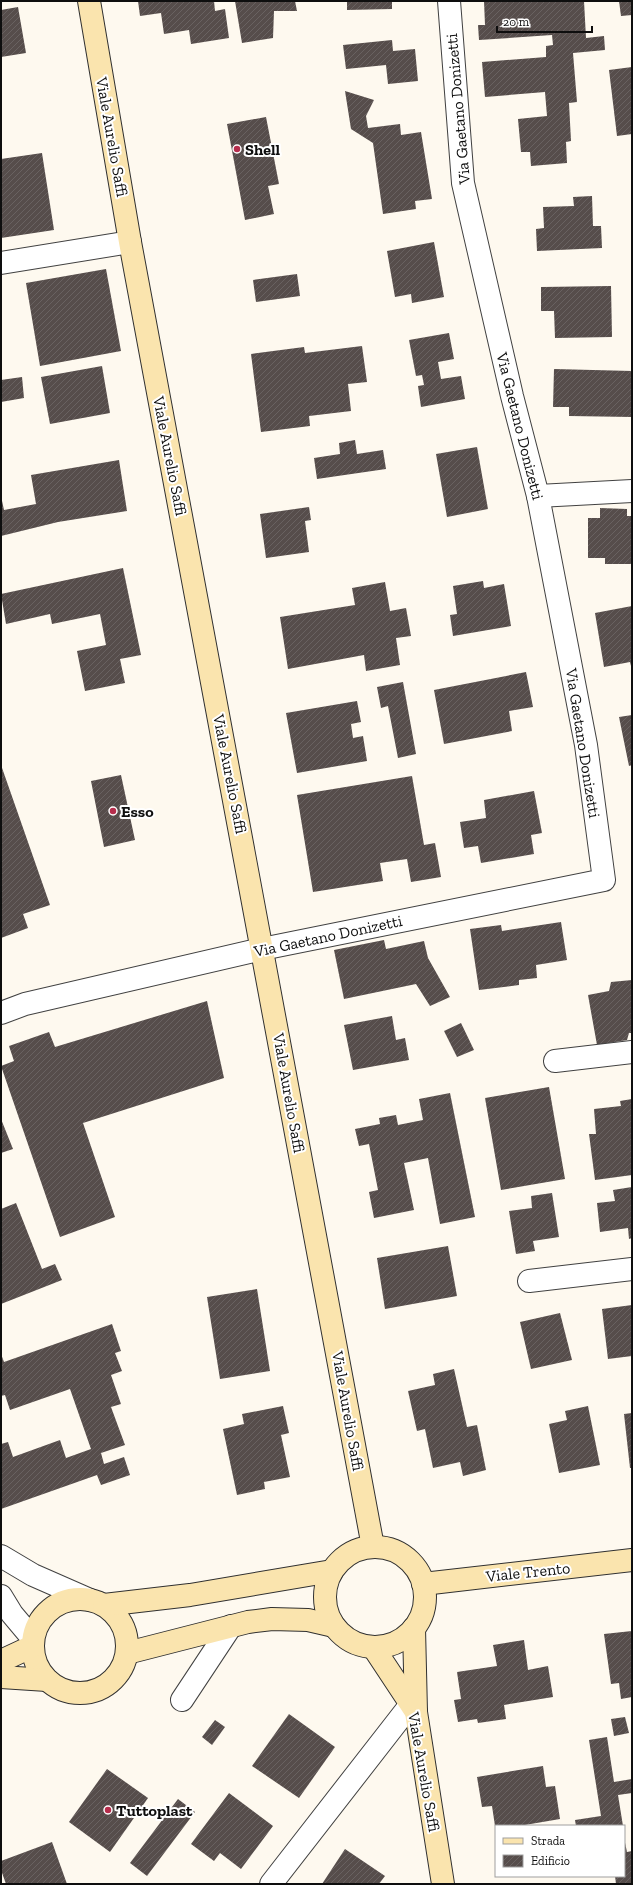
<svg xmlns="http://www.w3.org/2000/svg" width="633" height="1885" viewBox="0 0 633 1885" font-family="'Zilla Slab',serif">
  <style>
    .building { fill: url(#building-hatch) }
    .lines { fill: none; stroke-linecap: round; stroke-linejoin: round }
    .street-casing { stroke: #414141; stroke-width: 24 }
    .secondary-casing { stroke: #303030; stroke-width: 24 }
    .street { stroke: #fff; stroke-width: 22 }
    .secondary { stroke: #fae4ae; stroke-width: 22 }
    .poi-dot { fill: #b62d4c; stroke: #fff; stroke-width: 1.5 }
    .labels { text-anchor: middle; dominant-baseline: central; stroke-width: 4; stroke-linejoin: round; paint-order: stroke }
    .street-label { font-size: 16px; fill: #0e0e0e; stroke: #fff }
    .poi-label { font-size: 16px; font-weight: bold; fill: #0e0e0e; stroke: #fff; text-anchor: start }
  </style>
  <defs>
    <pattern id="building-hatch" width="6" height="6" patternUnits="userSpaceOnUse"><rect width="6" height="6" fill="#564d4b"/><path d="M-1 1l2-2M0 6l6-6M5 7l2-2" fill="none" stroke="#696261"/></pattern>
  </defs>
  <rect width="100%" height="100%" fill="#fef9ef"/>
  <g class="building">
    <polygon points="138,1 214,1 215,11 225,9 229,38 191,44 189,30 164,34 161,13 140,16"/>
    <polygon points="235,1 295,1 297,11 274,11 273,38 242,43"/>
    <polygon points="347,1 392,1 392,9 347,10"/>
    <polygon points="484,1 584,1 586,38 604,36 605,50 573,53 577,102 569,103 571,141 566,142 567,163 531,166 530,152 521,152 518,119 547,116 545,92 485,97 482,62 546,57 546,46 553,45 552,35 479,40 478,25 485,25"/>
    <polygon points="619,1 632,1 632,15 621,16"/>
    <polygon points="18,7 26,53 1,57 1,10"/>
    <polygon points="392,40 393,51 415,49 418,81 388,84 386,65 346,69 343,45"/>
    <polygon points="632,67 632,134 617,136 609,70"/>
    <polygon points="345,91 374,100 366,116 368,128 400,124 401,135 421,132 432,199 415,201 416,209 383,214 373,143 351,129"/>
    <polygon points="266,117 279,184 268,186 274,214 245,220 227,124"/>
    <polygon points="42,153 54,230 1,238 1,159"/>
    <polygon points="592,196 593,226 601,226 602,248 537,251 536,229 544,228 543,207 574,206 573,197"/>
    <polygon points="434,242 444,297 412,303 411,294 395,297 387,251"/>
    <polygon points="106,269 121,351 40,366 26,283"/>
    <polygon points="297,274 300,296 256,302 253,280"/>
    <polygon points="611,286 612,337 555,338 554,311 541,311 541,287"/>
    <polygon points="449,333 454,359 438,362 441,379 461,376 465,399 421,407 418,386 424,385 422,375 416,376 409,340"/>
    <polygon points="362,346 367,382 348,384 351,411 309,416 310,426 261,432 251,354 304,347 305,353"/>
    <polygon points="102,366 110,413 50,424 41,377"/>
    <polygon points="554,369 632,371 632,417 569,416 569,407 553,407"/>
    <polygon points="22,377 24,398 1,402 1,380"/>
    <polygon points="355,440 357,454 383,450 386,469 317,479 314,458 340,454 339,443"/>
    <polygon points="477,447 488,509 447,517 436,454"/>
    <polygon points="119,460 127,511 58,522 1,536 1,496 4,510 36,504 31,475"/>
    <polygon points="309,507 311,520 305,521 309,552 266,558 260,514"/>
    <polygon points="600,508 627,509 627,516 632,516 632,564 605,564 605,558 588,558 588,518 600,518"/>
    <polygon points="123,568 141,655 120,659 125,683 85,691 77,651 106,645 100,614 52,624 50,614 6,624 1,594"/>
    <polygon points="483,581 484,588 504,584 511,626 453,636 450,615 457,614 453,586"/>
    <polygon points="385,582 390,611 406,608 411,636 396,638 400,665 366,671 364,655 288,669 280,617 355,605 352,588"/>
    <polygon points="632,606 632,670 630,662 604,667 595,613"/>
    <polygon points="526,672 533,707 509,711 512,731 444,744 434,690"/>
    <polygon points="403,682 416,754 398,758 388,706 381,708 377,687"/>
    <polygon points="357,701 361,722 351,724 353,738 363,736 367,761 297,773 286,713"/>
    <polygon points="632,715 632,765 629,766 619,717"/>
    <polygon points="1,765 50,905 23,914 28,928 1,938"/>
    <polygon points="121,775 135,840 104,847 91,781"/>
    <polygon points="412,776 424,845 435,843 441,877 411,882 407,859 380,863 383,881 313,892 297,795"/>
    <polygon points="534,791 542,833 531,835 534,854 481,863 478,846 464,848 460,822 486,818 484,800"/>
    <polygon points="561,922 567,960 536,965 537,978 519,980 519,985 479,990 470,929 501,925 502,931"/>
    <polygon points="384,940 386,949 424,941 428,958 450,997 430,1006 416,984 344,999 334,950"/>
    <polygon points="632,980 632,1033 629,1033 627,1040 597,1045 588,995 609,991 611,982"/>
    <polygon points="207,1001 224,1078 83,1123 115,1217 60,1237 1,1066 14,1061 9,1046 49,1032 55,1047"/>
    <polygon points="392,1016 396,1040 405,1038 409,1060 353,1070 344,1025"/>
    <polygon points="461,1023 474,1050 457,1057 444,1031"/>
    <polygon points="549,1087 565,1179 501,1190 485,1098"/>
    <polygon points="450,1093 475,1217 440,1224 428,1158 404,1163 414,1210 374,1218 369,1192 378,1190 369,1144 359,1146 355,1129 380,1124 379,1118 396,1115 398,1125 423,1120 419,1099"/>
    <polygon points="632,1099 632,1175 595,1180 589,1134 596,1134 594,1109 621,1106 620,1101"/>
    <polygon points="1,1119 13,1149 1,1153"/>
    <polygon points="632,1187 632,1238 629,1239 628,1228 600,1232 597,1203 615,1201 613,1190"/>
    <polygon points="552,1193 559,1237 533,1241 535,1251 516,1254 509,1211 532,1208 531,1196"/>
    <polygon points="16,1203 42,1269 55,1264 62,1280 1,1304 1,1209"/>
    <polygon points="448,1246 457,1296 385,1309 377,1258"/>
    <polygon points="257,1289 270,1371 220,1379 207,1297"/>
    <polygon points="632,1305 632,1356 608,1359 602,1309"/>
    <polygon points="560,1313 572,1360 531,1369 520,1322"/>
    <polygon points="112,1324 121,1351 115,1353 122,1371 111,1375 121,1404 111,1407 125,1445 101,1453 104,1464 124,1457 130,1475 101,1485 97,1475 1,1509 1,1444 8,1442 13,1457 60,1440 66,1458 91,1449 70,1389 10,1410 5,1395 1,1396 1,1354 4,1362"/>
    <polygon points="454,1369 467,1427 477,1425 486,1470 463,1476 460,1462 433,1468 425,1429 417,1431 408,1391 435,1385 433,1374"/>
    <polygon points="283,1406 289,1433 281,1435 290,1477 264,1482 265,1489 237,1495 223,1429 244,1424 242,1414"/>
    <polygon points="588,1406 600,1465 559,1473 549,1424 567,1420 565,1411"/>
    <polygon points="632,1413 632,1468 630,1468 624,1414"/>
    <polygon points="632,1631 632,1697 621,1699 619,1683 611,1684 604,1634"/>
    <polygon points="524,1640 528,1670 548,1666 553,1697 504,1705 506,1719 478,1723 477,1719 458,1722 454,1700 461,1699 457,1672 497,1666 493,1645"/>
    <polygon points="289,1714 335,1747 299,1798 252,1766"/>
    <polygon points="625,1717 629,1733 614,1736 611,1719"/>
    <polygon points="215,1720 225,1727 212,1745 202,1737"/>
    <polygon points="607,1737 614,1782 632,1779 632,1793 618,1795 623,1826 576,1826 575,1820 601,1816 589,1740"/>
    <polygon points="543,1766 546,1787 555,1786 560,1819 519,1826 495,1826 492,1806 482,1807 477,1777"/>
    <polygon points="107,1769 148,1798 110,1852 69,1822"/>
    <polygon points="229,1793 273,1826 241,1869 220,1853 214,1861 191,1844"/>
    <polygon points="178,1799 195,1812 147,1876 130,1863"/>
    <polygon points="624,1838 627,1852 632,1851 632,1884 616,1884 615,1876 624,1876"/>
    <polygon points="52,1842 67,1884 6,1884 1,1870 1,1861"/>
    <polygon points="345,1849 385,1876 379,1884 322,1884"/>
  </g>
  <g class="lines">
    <g class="street-casing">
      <g id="street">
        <polyline points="1,263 130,242"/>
        <polyline points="538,496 632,491"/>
        <polyline points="1,1013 25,1004 262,949 604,880 586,745 538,496 512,396 463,183 449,1"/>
        <polyline points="555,1061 632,1052"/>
        <polyline points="529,1281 632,1269"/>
        <polyline points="1,1556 33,1575 90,1600"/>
        <polyline points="1,1596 12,1614 33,1639"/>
        <polyline points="182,1700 231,1626"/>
        <polyline points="271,1884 411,1704"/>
      </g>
    </g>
    <g class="secondary-casing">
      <g id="secondary">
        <polyline points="89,1 130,242 373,1547"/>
        <circle cx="375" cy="1597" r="50"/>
        <polyline points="423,1584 632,1560"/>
        <circle cx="80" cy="1646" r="47"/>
        <polyline points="104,1605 190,1595 332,1571"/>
        <polyline points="414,1628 416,1712"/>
        <polyline points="373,1647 416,1712 443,1884"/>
        <polyline points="127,1653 248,1622 272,1619 308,1620 334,1626"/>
        <polyline points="1,1661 33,1646"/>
        <polyline points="1,1677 47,1680"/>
      </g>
    </g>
    <use href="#street" class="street"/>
    <use href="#secondary" class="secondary"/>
  </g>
  <g class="poi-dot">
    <circle cx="237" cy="149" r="4"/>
    <circle cx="113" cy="811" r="4"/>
    <circle cx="108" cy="1810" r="4"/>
  </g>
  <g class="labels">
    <g class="street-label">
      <text transform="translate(458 109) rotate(-95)">Via Gaetano Donizetti</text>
      <text transform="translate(112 137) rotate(80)">Viale Aurelio Saffi</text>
      <text transform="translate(520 426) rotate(76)">Via Gaetano Donizetti</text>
      <text transform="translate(170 456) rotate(79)">Viale Aurelio Saffi</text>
      <text transform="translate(583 743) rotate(81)">Via Gaetano Donizetti</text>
      <text transform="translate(230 774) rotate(79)">Viale Aurelio Saffi</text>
      <text transform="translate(328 936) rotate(-12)">Via Gaetano Donizetti</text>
      <text transform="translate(289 1093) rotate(80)">Viale Aurelio Saffi</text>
      <text transform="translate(348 1411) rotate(80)">Viale Aurelio Saffi</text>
      <text transform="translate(528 1572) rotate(-6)">Viale Trento</text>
      <text transform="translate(424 1772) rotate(80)">Viale Aurelio Saffi</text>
    </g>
    <g class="poi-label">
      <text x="245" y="149">Shell</text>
      <text x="121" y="811">Esso</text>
      <text x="116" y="1810">Tuttoplast</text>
    </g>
  </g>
  <rect width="633" height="1885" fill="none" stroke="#0e0e0e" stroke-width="4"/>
  <rect x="495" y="1825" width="130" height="52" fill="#ffffff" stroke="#9f9f9f"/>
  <rect x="503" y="1838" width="20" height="6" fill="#fae4ae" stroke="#9f9f9f"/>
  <text x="531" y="1845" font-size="12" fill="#0e0e0e">Strada</text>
  <rect x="503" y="1855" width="20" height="12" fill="url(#building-hatch)" stroke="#9f9f9f"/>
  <text x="531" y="1865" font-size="12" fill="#0e0e0e">Edificio</text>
  <path d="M497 26v6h95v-6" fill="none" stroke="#0e0e0e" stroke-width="2"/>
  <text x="503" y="26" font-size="12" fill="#0e0e0e" stroke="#ffffff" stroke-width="3" paint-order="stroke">20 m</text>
</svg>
